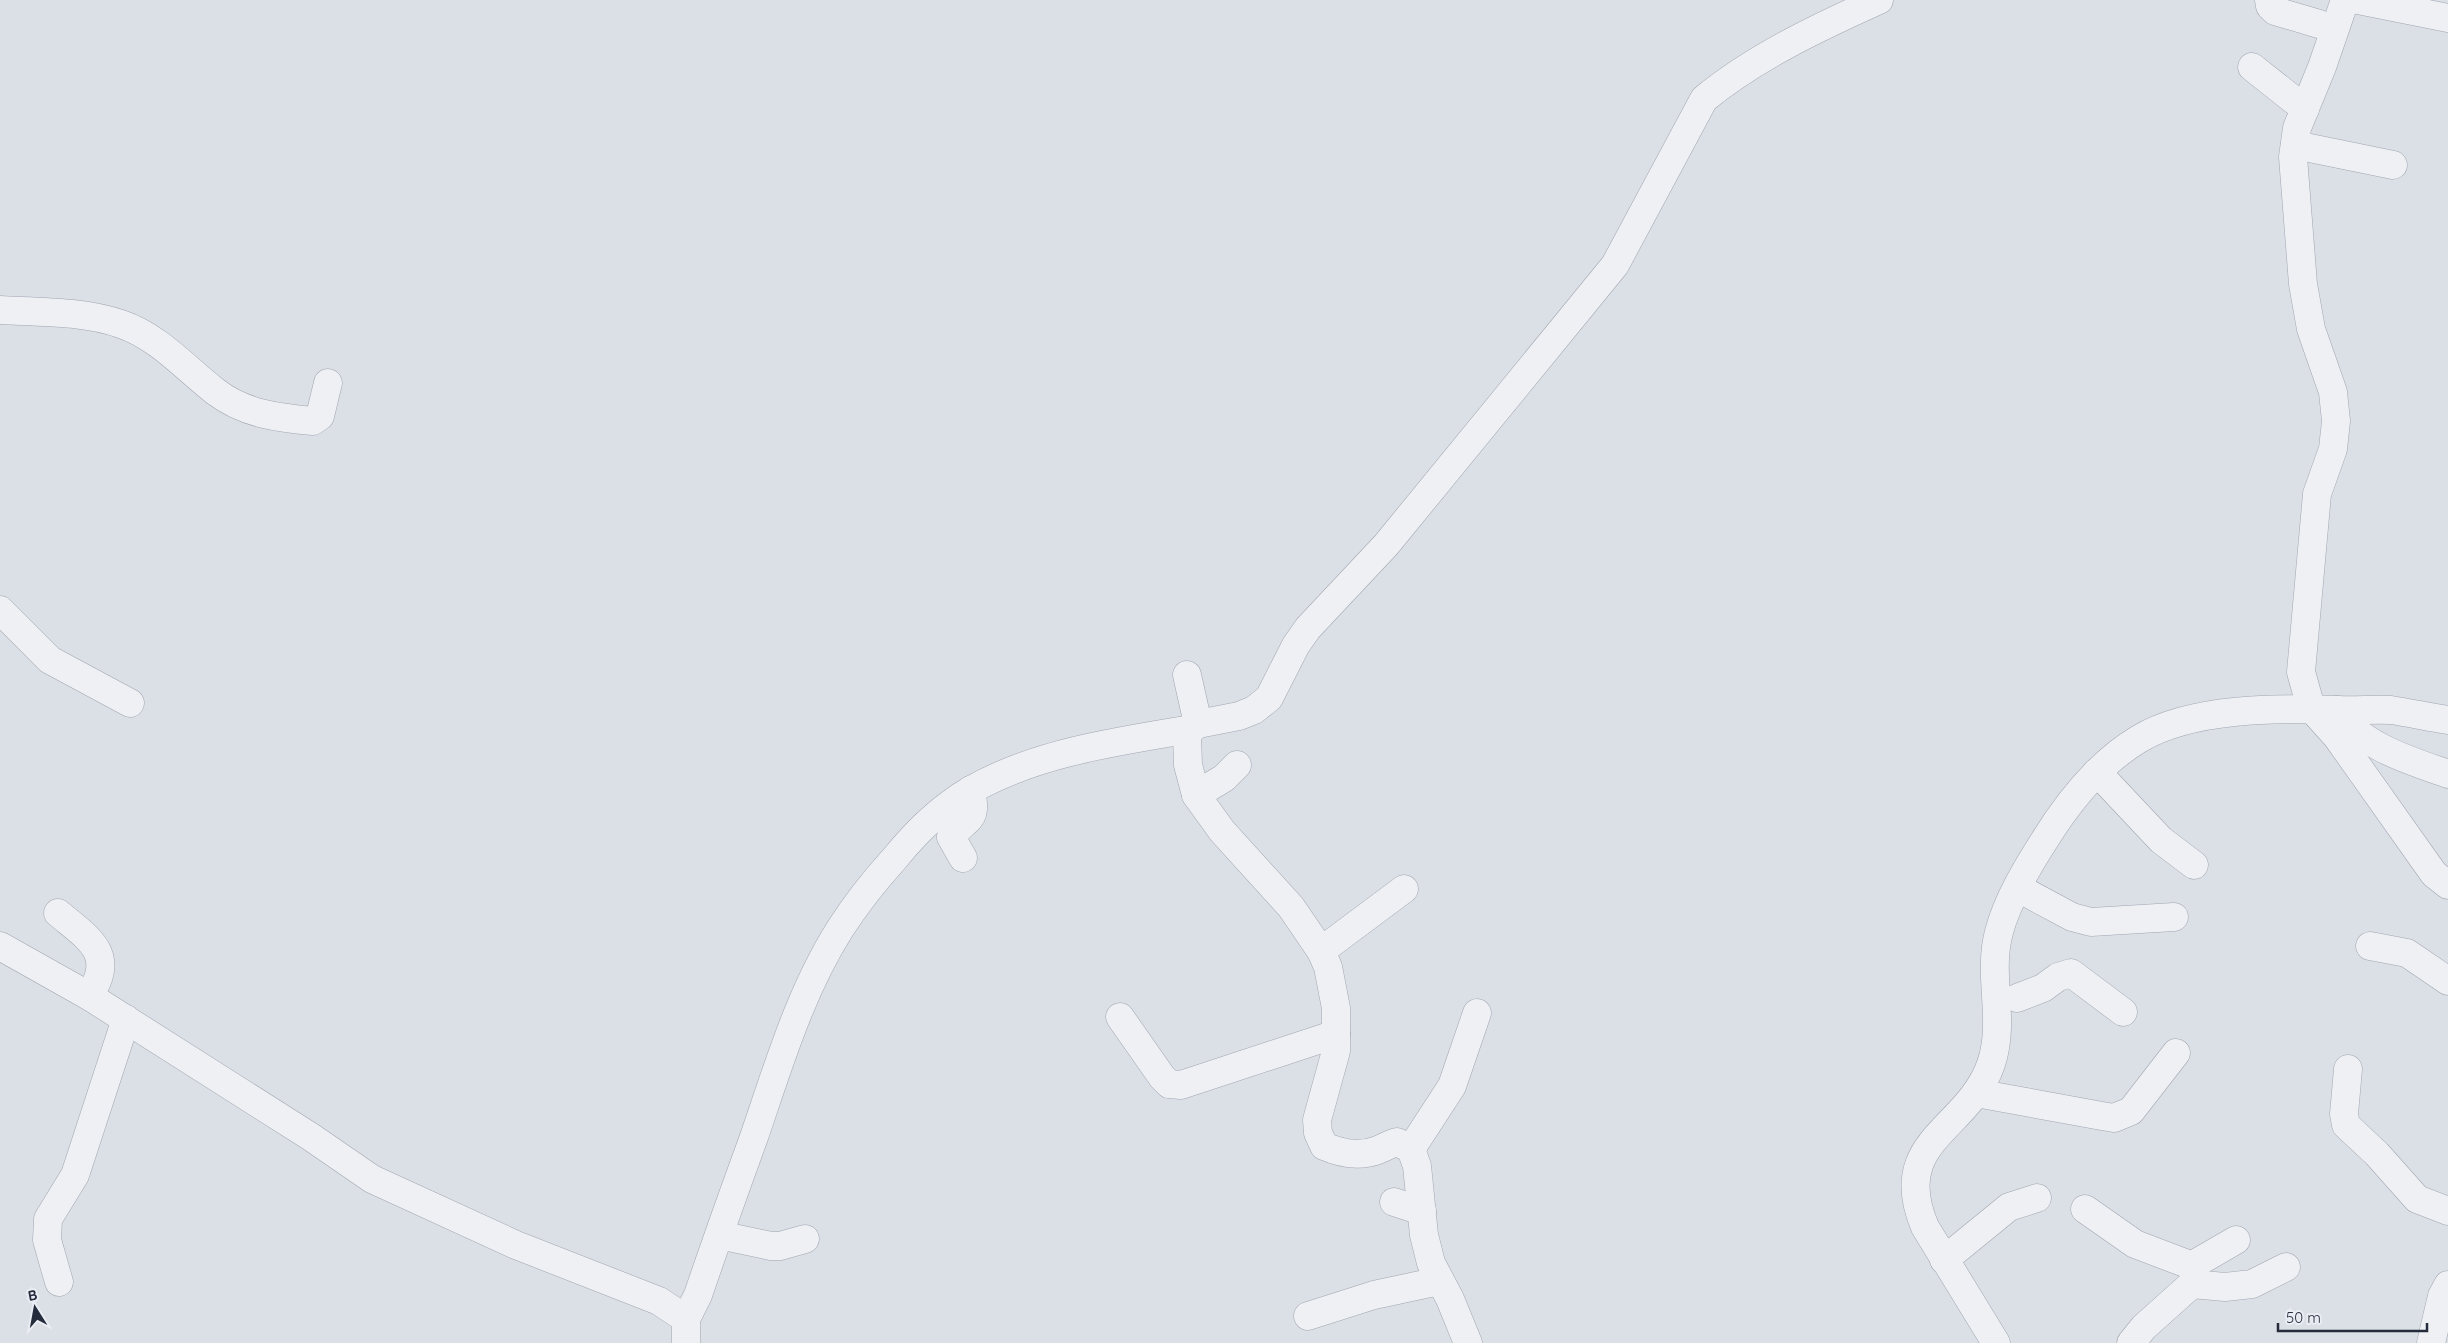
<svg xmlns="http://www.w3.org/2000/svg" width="2448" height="1343" viewBox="0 0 2448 1343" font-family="Quicksand,sans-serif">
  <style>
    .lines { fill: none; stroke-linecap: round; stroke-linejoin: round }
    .minor-casing { stroke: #a1a6b0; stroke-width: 29 }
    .minor { stroke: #eef0f4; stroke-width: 28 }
  </style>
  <rect width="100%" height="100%" fill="#dbdfe6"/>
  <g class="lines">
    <g class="minor-casing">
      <g id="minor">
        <polyline points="2269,0 2270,6 2275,11 2319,24"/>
        <polyline points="2345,0 2322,67 2297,128 2293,157 2303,284 2311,329 2333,392 2336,421 2333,449 2317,494 2301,672 2311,708 2337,737 2434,874 2448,885"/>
        <polyline points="2358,0 2448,18"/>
        <polyline points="2252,67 2305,109"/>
        <polyline points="2295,145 2393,165"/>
        <path d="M0 310C40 312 83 311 121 324 159 337 185 368 216 392 245 414 279 418 313 421L320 416 328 383"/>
        <polyline points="0,610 50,660 130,703"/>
        <polyline points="1187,675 1198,724"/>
        <path d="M2336 710C2361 746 2408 760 2448 774"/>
        <polyline points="2097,772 2161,840 2194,865"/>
        <polyline points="1196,795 1224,778 1237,765"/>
        <path d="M963 858 951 837C968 815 978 823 971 790"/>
        <polyline points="2018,888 2072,917 2091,922 2174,917"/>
        <path d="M58 913C89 939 117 954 89 996"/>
        <polyline points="0,946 89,996 311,1137 372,1179 516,1245 659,1301 686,1319"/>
        <polyline points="2370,946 2407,953 2448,981"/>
        <polyline points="1321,951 1404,889"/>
        <polyline points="2017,998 2043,988 2058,977 2071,973 2123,1012"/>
        <polyline points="1120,1017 1162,1077 1169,1084 1181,1085 1336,1034"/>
        <polyline points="2348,1069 2344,1114 2346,1125 2377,1154 2417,1199 2448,1211"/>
        <polyline points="1976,1093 2102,1116 2114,1118 2131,1111 2176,1053"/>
        <polyline points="1411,1149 1452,1086 1477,1013"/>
        <polyline points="1394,1202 1422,1211"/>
        <path d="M2085 1209 2135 1244 2185 1263C2194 1268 2195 1275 2192 1284L2144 1327 2131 1343"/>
        <polyline points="719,1235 771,1246 780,1246 805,1239"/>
        <polyline points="1944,1260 2009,1207 2037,1198"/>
        <polyline points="2191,1266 2236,1240"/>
        <polyline points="59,1282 47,1240 48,1219 75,1175 126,1019"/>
        <polyline points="2192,1284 2225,1287 2252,1284 2286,1267"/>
        <polyline points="1308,1316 1374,1295 1439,1281"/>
        <path d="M686 1343V1319L698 1295C716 1242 735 1189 754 1137 778 1067 800 992 840 929 856 904 875 880 895 858 916 832 942 807 971 790 1038 752 1116 742 1191 729"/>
        <path d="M1468 1343 1450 1299 1431 1263 1424 1235 1417 1166 1411 1149 1397 1142C1390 1144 1385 1147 1378 1150 1360 1157 1340 1153 1324 1146L1318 1133 1317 1120 1336 1051V1008L1328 967 1321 951 1291 907 1222 831 1196 795 1188 765 1187 735 1191 729 1198 724 1239 716 1254 710 1269 698 1296 645 1308 628 1386 545 1615 265 1704 99C1755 57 1819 27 1879 0"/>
        <path d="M1996 1343 1925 1227C1888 1140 1968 1131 1991 1064 2006 1020 1987 976 1999 932 2007 901 2026 869 2044 841 2068 802 2099 763 2139 739 2192 707 2279 708 2338 710 2356 711 2374 709 2391 710 2410 713 2429 717 2448 720"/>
        <polyline points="2431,1343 2442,1296 2448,1285"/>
      </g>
    </g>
    <use href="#minor" class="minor"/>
  </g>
  <g transform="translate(35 1308) rotate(349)" stroke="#eaeef4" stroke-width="4" paint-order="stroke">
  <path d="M0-4L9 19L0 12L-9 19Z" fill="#252c3c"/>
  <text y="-8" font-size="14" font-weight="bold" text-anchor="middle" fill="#252c3c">B</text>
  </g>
  <path d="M2278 1323v8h149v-8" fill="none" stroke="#252c3c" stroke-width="2.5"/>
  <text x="2286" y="1323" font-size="15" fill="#252c3c" stroke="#eaeef4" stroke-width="4" paint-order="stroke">50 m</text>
</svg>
